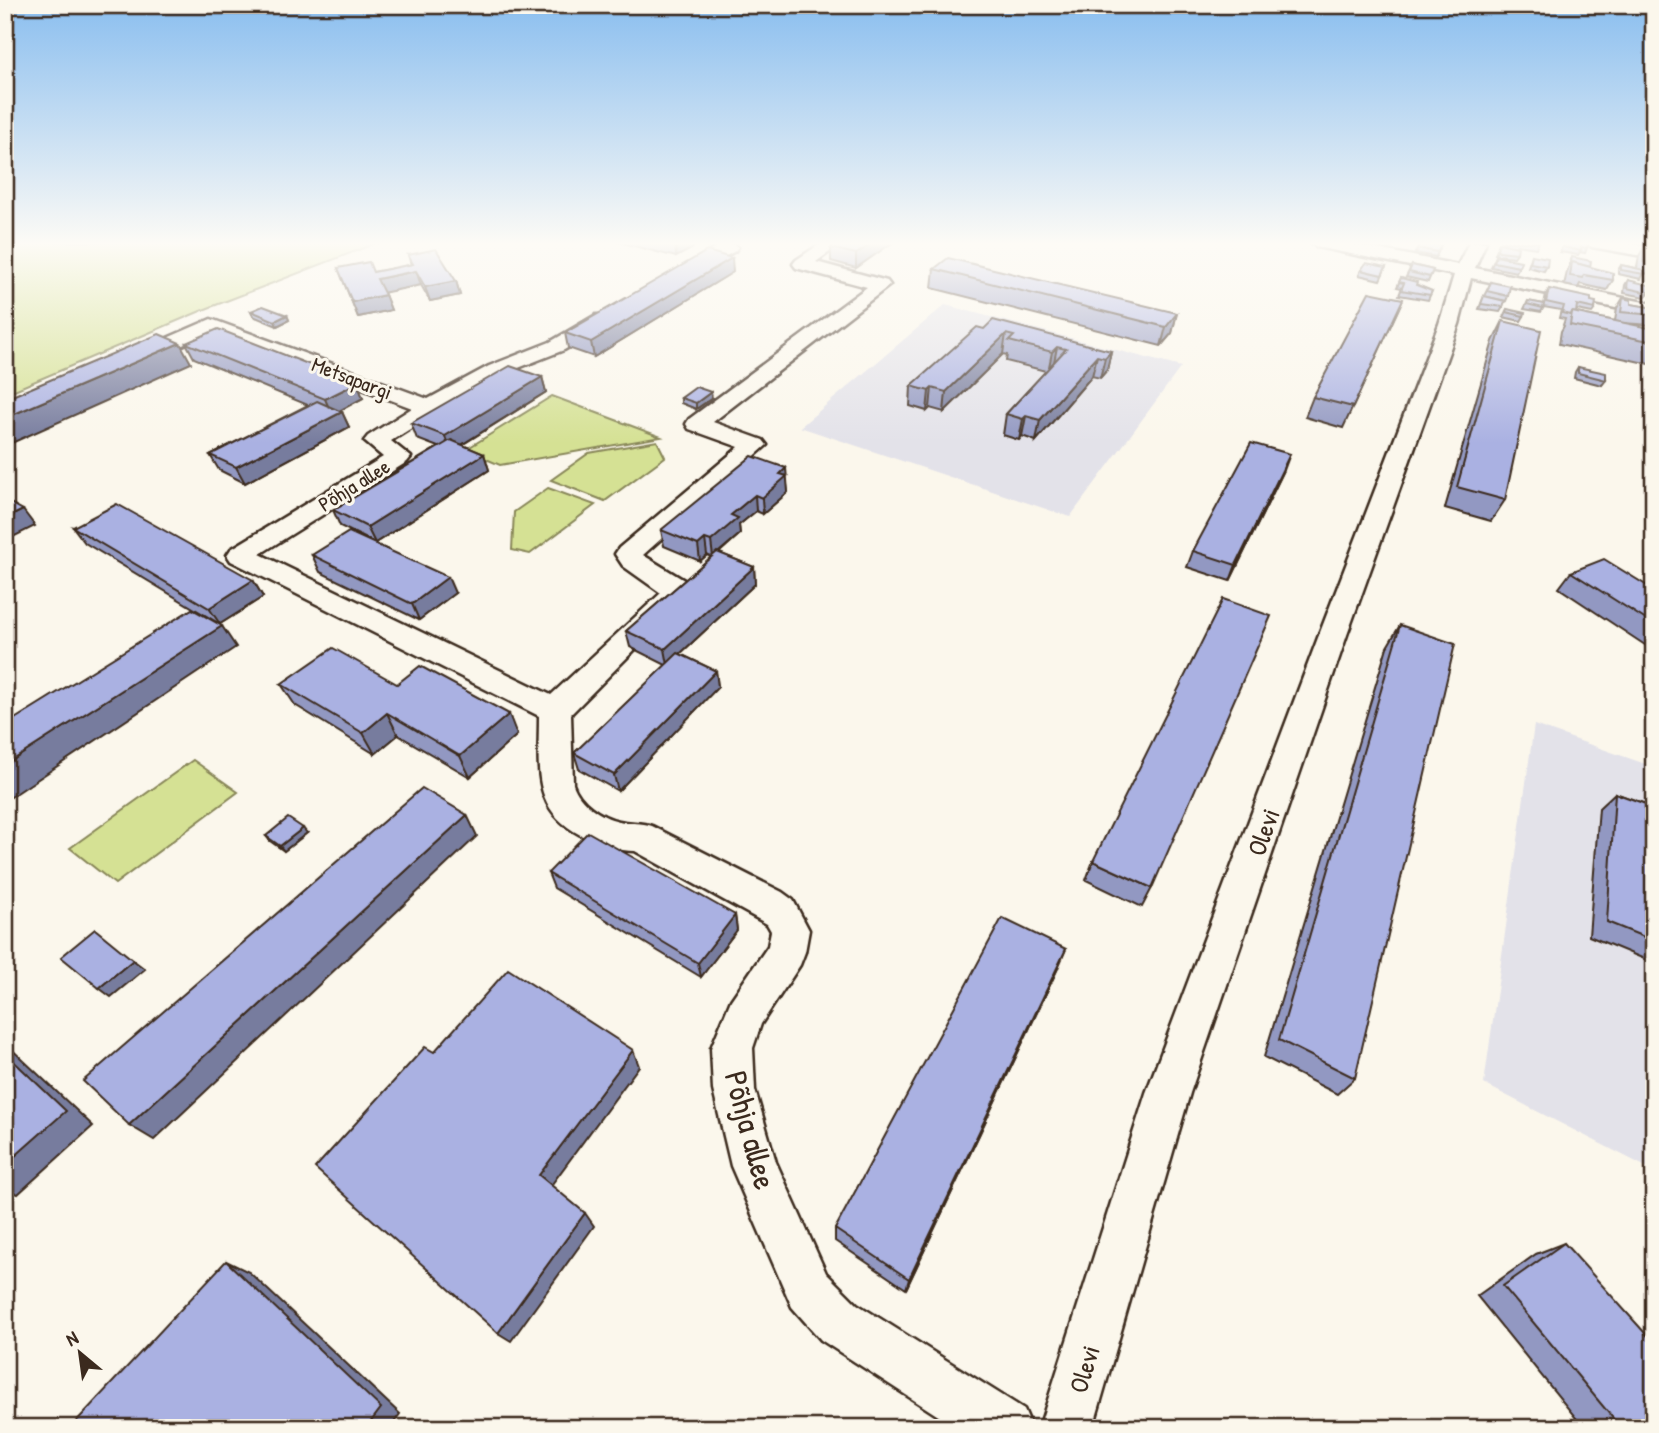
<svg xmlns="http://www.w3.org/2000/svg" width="1659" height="1433" viewBox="0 0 1659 1433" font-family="'Patrick Hand',sans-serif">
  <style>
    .built { fill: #e3e2e9 }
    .green { fill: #d5e194; stroke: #888659; stroke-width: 2 }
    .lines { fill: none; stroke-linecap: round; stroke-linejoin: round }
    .minor-casing { stroke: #3b2a1e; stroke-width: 5 }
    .minor { fill: #fbf7ec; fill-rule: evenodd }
    .wall { fill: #9298c2; stroke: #3b2a1e; stroke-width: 2 }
    .shaded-wall { fill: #777c9e; stroke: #3b2a1e; stroke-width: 2 }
    .building { fill: #aab1e2; stroke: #3b2a1e; stroke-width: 2 }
    .labels { text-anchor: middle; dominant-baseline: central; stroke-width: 6; stroke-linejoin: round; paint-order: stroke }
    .far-street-label { font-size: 21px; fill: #3b2a1e; stroke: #fbf7ec }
    .street-label { font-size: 26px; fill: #3b2a1e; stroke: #fbf7ec }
    .near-street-label { font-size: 32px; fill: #3b2a1e; stroke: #fbf7ec }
  </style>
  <rect width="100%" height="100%" fill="#fbf7ec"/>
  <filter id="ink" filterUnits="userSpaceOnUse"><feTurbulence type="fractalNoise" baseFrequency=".0143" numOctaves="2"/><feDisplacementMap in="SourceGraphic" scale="14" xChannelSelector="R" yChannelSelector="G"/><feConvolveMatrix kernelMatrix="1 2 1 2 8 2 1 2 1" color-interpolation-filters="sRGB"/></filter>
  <g filter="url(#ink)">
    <g class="built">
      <polygon points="945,305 1181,367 1070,517 800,427"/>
      <polygon points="1534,725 1654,767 1654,1171 1484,1084"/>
    </g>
    <g class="green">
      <polygon points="5,242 379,242 203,310 5,394"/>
      <polygon points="552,396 661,437 500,465 465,450"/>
      <polygon points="657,441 665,457 605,501 551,480 589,453"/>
      <polygon points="548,488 595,505 530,554 512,550 514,512"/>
      <polygon points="193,760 238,792 115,884 70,848"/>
    </g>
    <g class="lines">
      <g class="minor-casing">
        <g id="minor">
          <polygon points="730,242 738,247 735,251 687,278 675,278 672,274 723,243"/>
          <path d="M823 242H843L816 262 887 281 890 285 713 422 763 440 767 445 643 555 684 580 689 595 571 714 573 784C579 802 600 817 619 821 631 824 641 822 652 826L782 892 793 900 809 930 805 952 800 965 761 1024 753 1048 755 1090 776 1162 826 1273 857 1304 1024 1409 1032 1428H957L821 1340 792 1307 731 1166 713 1090 711 1048 731 1000 768 946 771 931 767 924 635 851C618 851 605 846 589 839 530 813 539 771 539 716L231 561 227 555 231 549 383 457 364 441 368 436 412 408 212 332 142 363H128L125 359 128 355 211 319 428 399 489 366 550 342 596 315H610L613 319 610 323 564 350 503 374 437 412 391 441 411 457 407 462 260 554 551 695 661 593 623 566 615 554 619 548 739 447 689 429 686 424 689 419 867 287 796 268 793 264 796 260Z"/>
          <polygon points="1309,242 1343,242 1458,265 1469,242 1486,242 1475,268 1654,304 1654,316 1471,278 1459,324 1347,635 1190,1093 1093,1428 1039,1428 1146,1093 1319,635 1439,324 1454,275 1317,247"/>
          <polygon points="1584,242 1622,242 1654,248 1654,258 1592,247"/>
        </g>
      </g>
      <use href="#minor" class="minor"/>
    </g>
    <g class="wall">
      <polygon points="619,242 692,242 693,248 676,257"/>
      <polygon points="839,242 893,242 856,268 831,261 831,248"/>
      <polygon points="1369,242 1385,242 1382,248 1368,245"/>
      <polygon points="1421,242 1441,245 1436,257 1415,253"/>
      <polygon points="1501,242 1539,242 1536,248 1517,245 1517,253 1514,257 1497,255 1495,254 1499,243 1501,243"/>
      <polygon points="1564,242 1576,243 1588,242 1587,248 1585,253 1580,252 1578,255 1560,252"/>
      <polygon points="1637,242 1654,242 1654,245"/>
      <polygon points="1644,247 1654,248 1654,275 1644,273 1641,279 1618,274 1618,270 1621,265 1637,268 1639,256"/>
      <polygon points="408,255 456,281 460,295 430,301 421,285 384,292 391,310 358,317 338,268 373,272 411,265"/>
      <polygon points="1532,255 1547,266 1544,271 1528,267"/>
      <polygon points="1496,256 1519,267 1516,272 1491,267"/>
      <polygon points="1572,257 1613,280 1607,290 1580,284 1578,288 1564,285 1567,272"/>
      <polygon points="1412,265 1433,270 1428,282 1406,277"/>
      <polygon points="1386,267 1380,280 1359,275 1361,270"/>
      <polygon points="934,269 1177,313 1172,333 1161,346 932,288"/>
      <polygon points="733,272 594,357 568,348 565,333"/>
      <polygon points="1401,278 1432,291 1428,300 1399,295 1402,288 1397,287"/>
      <polygon points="1628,280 1649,293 1645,297 1624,293 1625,285"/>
      <polygon points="1491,282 1508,296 1506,301 1484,296"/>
      <polygon points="1549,289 1595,309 1592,313 1577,310 1576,313 1615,321 1617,308 1623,298 1631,304 1654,308 1654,324 1652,325 1622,323 1654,329 1654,365 1559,344 1561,331 1564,326 1563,325 1565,319 1559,318 1561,310 1544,307 1541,312 1524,309 1528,301 1544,304 1546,294"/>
      <polygon points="1484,296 1503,307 1500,312 1479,309"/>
      <polygon points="1403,299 1343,428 1305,417 1313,397"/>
      <polygon points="1507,309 1524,316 1521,321 1503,317"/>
      <polygon points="251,311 287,315 289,320 277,326 253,316"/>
      <polygon points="1503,321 1505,500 1491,521 1445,508 1493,341"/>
      <polygon points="984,329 1111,351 1107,370 1100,378 1092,376 1036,441 1022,436 1019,440 1003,435 1006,414 1046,371 1006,361 1007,355 1003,354 944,412 930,408 927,411 910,406 911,386"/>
      <polygon points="186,343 357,383 363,398 340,410 342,412 349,427 245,483 219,470 210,455 308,405 194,358"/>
      <polygon points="1578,367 1606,380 1602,385 1574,378 1575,372"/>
      <polygon points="542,377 546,392 462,445 484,454 489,470 375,543 340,526 333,510 438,447 417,439 411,423"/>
      <polygon points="681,398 712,398 696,409 681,403"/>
      <polygon points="1284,470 1230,581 1187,567 1193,551"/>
      <polygon points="786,476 788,492 763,514 756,511 739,525 740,534 719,553 754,567 755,584 680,654 716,671 718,687 618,791 579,769 574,753 666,665 630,647 626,631 711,557 707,555 700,561 664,546 661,530"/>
      <polygon points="73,527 253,580 263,597 220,624 85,543"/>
      <polygon points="312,555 455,593 419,620 320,572"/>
      <polygon points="1571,572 1654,590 1654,651 1559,588"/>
      <polygon points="1400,625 1355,1078 1337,1094 1264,1057 1387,647"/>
      <polygon points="281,684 397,684 517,735 470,777 398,735 375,754 295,705"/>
      <polygon points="1615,793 1654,807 1654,963 1589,936 1599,808"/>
      <polygon points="307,833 284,851 270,841 266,836"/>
      <polygon points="1093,861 1152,888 1142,907 1086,880"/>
      <polygon points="548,873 735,915 737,930 701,977 554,888"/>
      <polygon points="1058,968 906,1289 835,1241 835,1229"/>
      <polygon points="1564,1243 1654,1428 1584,1428 1477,1296 1536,1254"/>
    </g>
    <g class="shaded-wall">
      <polygon points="678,242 692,242 693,248 676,257 675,244"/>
      <polygon points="874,242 893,242 856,268 856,254"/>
      <polygon points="732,258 733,272 594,357 591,342"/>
      <polygon points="416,271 421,285 382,293 377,279"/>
      <polygon points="456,281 460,295 430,301 425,287"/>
      <polygon points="385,295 391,310 358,317 352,302"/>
      <polygon points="1177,313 1172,333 1161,346 1166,327"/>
      <polygon points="287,315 289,320 277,326 275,321"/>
      <polygon points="1006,334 1003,354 944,412 946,392"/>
      <polygon points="180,343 191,363 5,446 5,418"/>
      <polygon points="1057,347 1053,367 1048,372 1052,352"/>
      <polygon points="1111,351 1107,370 1100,378 1105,358"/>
      <polygon points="1097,356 1092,376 1036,441 1040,420"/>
      <polygon points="542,377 546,392 450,452 445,436"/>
      <polygon points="357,383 363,398 332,415 325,399"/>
      <polygon points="932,388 930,408 927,411 929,391"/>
      <polygon points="711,392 712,398 696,409 696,403"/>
      <polygon points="342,412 349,427 245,483 236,467"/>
      <polygon points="1026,416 1022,436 1019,440 1023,419"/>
      <polygon points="484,454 489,470 375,543 367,527"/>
      <polygon points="1290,454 1284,470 1230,581 1236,565"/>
      <polygon points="786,468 788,492 763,514 762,498 780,474"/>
      <polygon points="755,495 756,511 739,525 740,534 713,557 711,541 731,515"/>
      <polygon points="23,510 35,526 5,541 5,519"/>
      <polygon points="705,539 707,555 700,561 698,545"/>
      <polygon points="754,567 755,584 668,665 665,649"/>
      <polygon points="448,577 455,593 419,620 412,604"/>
      <polygon points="253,580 263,597 220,624 209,608"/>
      <polygon points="222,626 236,647 5,801 5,765"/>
      <polygon points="716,671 718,687 618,791 614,775"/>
      <polygon points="387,713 398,735 375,754 363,733"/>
      <polygon points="509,714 517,735 470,777 460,756"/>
      <polygon points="467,815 477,836 154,1140 129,1125"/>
      <polygon points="303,828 307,833 284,851 280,846"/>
      <polygon points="735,915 737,930 701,977 698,963"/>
      <polygon points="1066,949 1058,968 906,1289 909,1279"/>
      <polygon points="133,960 145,969 111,997 99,988"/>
      <polygon points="5,1043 93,1126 18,1194 5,1189"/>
      <polygon points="633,1050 639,1066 549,1188 539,1175"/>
      <polygon points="585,1213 594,1226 511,1341 498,1333"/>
      <polygon points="226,1261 249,1272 400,1414 390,1428 366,1428"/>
    </g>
    <g class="building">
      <polygon points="839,242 874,242 856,254 831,248"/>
      <polygon points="1421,242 1433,242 1441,245 1438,252 1417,248"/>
      <polygon points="1564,242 1577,243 1577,242 1588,242 1587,248 1581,247 1581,251 1563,247"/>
      <polygon points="1499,243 1518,247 1517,253 1499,251 1497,249"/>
      <polygon points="1644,247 1654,248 1654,264 1643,262"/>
      <polygon points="436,249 456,281 425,287 416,271 377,279 385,295 352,302 338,268 369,262 373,272 413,264 408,255"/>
      <polygon points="707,251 732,258 591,342 565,333"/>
      <polygon points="1532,255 1548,258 1547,266 1530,263"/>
      <polygon points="1496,256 1521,261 1519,267 1494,262"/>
      <polygon points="1572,257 1591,261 1590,267 1572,262 1570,265"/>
      <polygon points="948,258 1177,313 1166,327 934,269"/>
      <polygon points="1572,262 1613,273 1613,280 1584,275 1583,278 1570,276"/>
      <polygon points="1366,263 1386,267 1382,275 1361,270"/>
      <polygon points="1412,265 1433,270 1430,277 1409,272"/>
      <polygon points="1621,265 1644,270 1644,274 1621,270"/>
      <polygon points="1401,278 1417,282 1416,285 1432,291 1430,295 1401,290 1404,283 1399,282"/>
      <polygon points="1628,280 1649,285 1649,293 1627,288"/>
      <polygon points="1491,282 1510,286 1508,296 1487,291"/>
      <polygon points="1549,289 1591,298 1591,301 1596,302 1595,309 1577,305 1576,313 1572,312 1571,315 1562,313 1564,306 1546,302"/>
      <polygon points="1369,292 1403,299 1353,407 1313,397"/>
      <polygon points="1484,296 1505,301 1503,307 1481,304"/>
      <polygon points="1623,298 1631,300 1631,304 1654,308 1654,315 1621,312"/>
      <polygon points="1528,301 1544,304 1543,308 1527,304"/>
      <polygon points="263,306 287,315 275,321 251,311"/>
      <polygon points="1507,309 1525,313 1524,316 1506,312"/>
      <polygon points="1572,312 1654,329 1654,342 1570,325"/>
      <polygon points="993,320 1111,351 1105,358 1097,356 1040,420 1026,416 1023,419 1006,414 1066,349 1057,347 1052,352 1009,341 1014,336 1006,334 946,392 932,388 929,391 911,386 977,327 984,329"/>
      <polygon points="1503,321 1541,330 1505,500 1457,487"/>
      <polygon points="218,329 357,383 325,399 186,343"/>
      <polygon points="159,334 180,343 5,418 5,399"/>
      <polygon points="510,366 542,377 445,436 411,423"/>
      <polygon points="1578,367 1606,373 1606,380 1578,373"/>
      <polygon points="696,387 711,392 696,403 681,398"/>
      <polygon points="317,401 342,412 236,467 210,455"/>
      <polygon points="451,440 484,454 367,527 333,510"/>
      <polygon points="1251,443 1290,454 1236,565 1193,551"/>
      <polygon points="752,456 786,468 780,474 787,476 762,498 755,495 731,515 738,518 711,541 705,539 698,545 661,530"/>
      <polygon points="5,500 23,510 5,519"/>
      <polygon points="117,504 253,580 209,608 73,527"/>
      <polygon points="349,532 448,577 412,604 312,555"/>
      <polygon points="717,552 754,567 665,649 626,631"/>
      <polygon points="1604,559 1654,590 1654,625 1571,572"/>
      <polygon points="1223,599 1271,616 1152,888 1093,861"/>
      <polygon points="192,609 222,626 5,765 5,725"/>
      <polygon points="1400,625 1455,644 1355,1078 1279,1040"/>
      <polygon points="333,648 397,684 420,666 509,714 460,756 387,713 363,733 281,684"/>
      <polygon points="678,653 716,671 614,775 574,753"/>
      <polygon points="422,788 467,815 129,1125 83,1081"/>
      <polygon points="1615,793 1654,807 1654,941 1607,922"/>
      <polygon points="288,818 303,828 280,846 266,836"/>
      <polygon points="588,832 735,915 698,963 548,873"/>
      <polygon points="1002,918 1066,949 909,1279 835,1229"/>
      <polygon points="95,929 133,960 99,988 61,957"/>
      <polygon points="508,969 633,1050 539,1175 585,1213 498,1333 315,1168 425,1047 434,1052"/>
      <polygon points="5,1053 66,1111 5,1165"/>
      <polygon points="1564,1243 1654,1343 1654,1428 1621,1428 1503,1286"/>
      <polygon points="226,1261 381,1408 366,1428 70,1428"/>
    </g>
  </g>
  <linearGradient id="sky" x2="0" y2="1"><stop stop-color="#8abeef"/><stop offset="0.55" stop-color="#fdfbf6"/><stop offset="1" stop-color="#fdfbf6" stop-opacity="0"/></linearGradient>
  <rect width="1659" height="443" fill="url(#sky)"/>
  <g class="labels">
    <g class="far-street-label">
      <text transform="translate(352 378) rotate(21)">Metsapargi</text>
      <text transform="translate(354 485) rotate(-32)">Põhja allee</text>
    </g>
    <g class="street-label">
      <text transform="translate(1263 832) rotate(-70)">Olevi</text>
      <text transform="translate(1084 1369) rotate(-73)">Olevi</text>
    </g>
    <g class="near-street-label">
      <text transform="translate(751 1130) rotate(75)">Põhja allee</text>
    </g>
  </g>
  <rect width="1659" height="1433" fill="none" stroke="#fbf7ec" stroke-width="28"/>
  <rect x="14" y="14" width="1631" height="1405" fill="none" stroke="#3b2a1e" stroke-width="2.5" filter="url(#ink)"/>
  <g transform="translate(80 1353) rotate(331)" stroke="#fbf7ec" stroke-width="5" paint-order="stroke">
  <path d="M0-5L12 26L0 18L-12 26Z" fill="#3b2a1e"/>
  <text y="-10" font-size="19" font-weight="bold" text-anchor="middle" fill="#3b2a1e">N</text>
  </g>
</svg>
